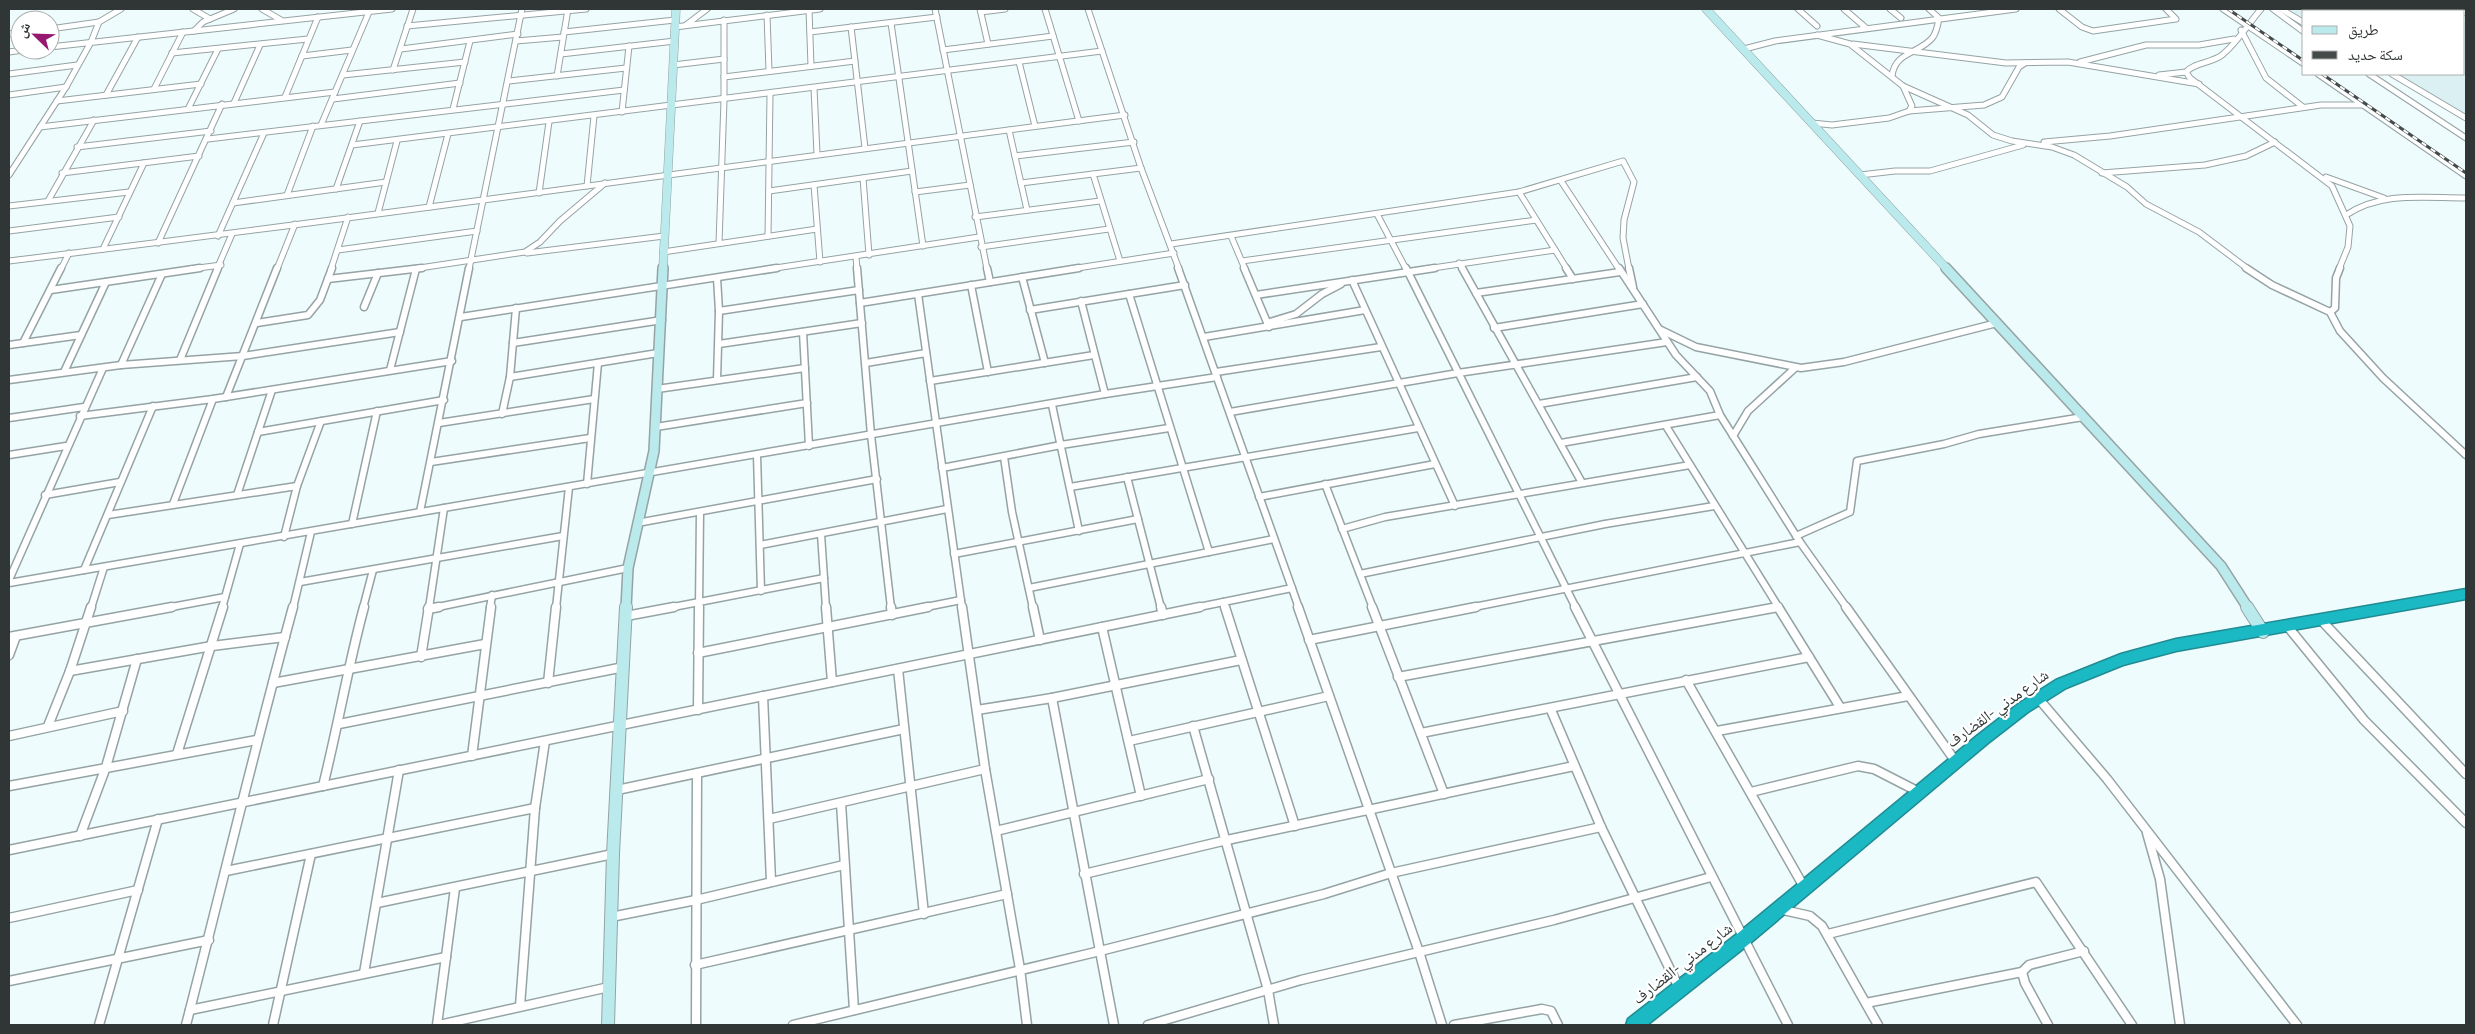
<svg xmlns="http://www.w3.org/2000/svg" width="2475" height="1034" viewBox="0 0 2475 1034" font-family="'Sofia Sans Condensed','Noto Naskh Arabic',sans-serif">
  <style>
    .built { fill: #daf0f2 }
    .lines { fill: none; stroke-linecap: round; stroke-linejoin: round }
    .street-far2-casing { stroke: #96a3a4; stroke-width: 7 }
    .street-far1-casing { stroke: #96a3a4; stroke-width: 9 }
    .street-casing { stroke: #96a3a4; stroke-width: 11 }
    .secondary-far2-casing { stroke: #96a3a4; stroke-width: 9 }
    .secondary-far1-casing { stroke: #96a3a4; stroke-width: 12 }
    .secondary-casing { stroke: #96a3a4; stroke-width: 14 }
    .highway-casing { stroke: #228b92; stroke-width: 3 }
    .street-far2 { stroke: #fff; stroke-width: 5 }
    .street-far1 { stroke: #fff; stroke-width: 6 }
    .street { stroke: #fff; stroke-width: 8 }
    .secondary-far2 { stroke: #bbeaed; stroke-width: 8 }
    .secondary-far1 { stroke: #bbeaed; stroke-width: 9 }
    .secondary { stroke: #bbeaed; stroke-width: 12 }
    .highway { fill: #1bb9c4; fill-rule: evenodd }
    .rail-casing { stroke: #454b4b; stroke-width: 3 }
    .rail { stroke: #fff; stroke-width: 2; stroke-dasharray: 5.5; stroke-linecap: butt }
    .labels { text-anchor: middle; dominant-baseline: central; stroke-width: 4.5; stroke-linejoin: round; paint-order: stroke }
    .street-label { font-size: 16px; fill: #303535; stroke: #fff }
  </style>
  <rect width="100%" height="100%" fill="#eefcfd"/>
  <g class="built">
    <polygon points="2285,9 2443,9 2447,11 2304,11 2304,19"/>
    <polygon points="2464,21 2466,22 2466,114 2397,74 2464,74"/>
  </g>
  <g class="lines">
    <g class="street-far2-casing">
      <g id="street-far2">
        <polyline points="193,9 210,19"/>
        <polyline points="262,9 281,20"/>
        <polyline points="935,9 987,269"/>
        <polyline points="980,9 988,44"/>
        <polyline points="1045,9 1079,121"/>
        <polyline points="1088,9 1141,168 1179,269"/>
        <polyline points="1798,9 1817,26"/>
        <polyline points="1844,9 1866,28"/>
        <polyline points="1890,9 1901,18"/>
        <polyline points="2059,9 2082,27 2093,31 2176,19 2166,9"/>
        <polyline points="2223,9 2304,64"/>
        <polyline points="2273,9 2304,32"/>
        <polyline points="2281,9 2304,23"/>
        <polyline points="2463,9 2466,13"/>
        <polyline points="809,10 811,66"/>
        <polyline points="981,12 1005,9"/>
        <polyline points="767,15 769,71"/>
        <polyline points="891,23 923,246"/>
        <polyline points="686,25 707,9"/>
        <polyline points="407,26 586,9"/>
        <polyline points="675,27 820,9"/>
        <polyline points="851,27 865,148"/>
        <polyline points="50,29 99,22"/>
        <polyline points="2241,30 2266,78 2303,107"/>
        <polyline points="194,31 203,22 234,9"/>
        <polyline points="564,32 675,20"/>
        <polyline points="810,32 937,17"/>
        <polyline points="9,34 20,32"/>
        <polyline points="1817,35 1850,44 1903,86 1968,115 1993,135 2012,141 2052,147 2074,155 2127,187 2146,204 2199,232 2248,269"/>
        <polyline points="516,41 563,37"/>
        <polyline points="1853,44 2006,63 2068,62 2199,84"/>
        <polyline points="50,47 392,9"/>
        <polyline points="401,49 518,34"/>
        <polyline points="1744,49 1775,41 2016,9"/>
        <polyline points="943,50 1053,36"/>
        <polyline points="9,52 23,50"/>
        <polyline points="172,53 308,39"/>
        <polyline points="561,54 675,41"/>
        <polyline points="302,56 352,50"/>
        <polyline points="1019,62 1035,126"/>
        <polyline points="2080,62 2146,45 2199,45 2234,39"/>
        <polyline points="673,65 724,59"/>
        <polyline points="393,70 413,9"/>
        <polyline points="2186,72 2190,78 2332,186 2350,226 2348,247 2339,269"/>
        <polyline points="9,74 77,65"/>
        <polyline points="2318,74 2466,176"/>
        <polyline points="2369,74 2466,138"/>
        <polyline points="2392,74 2466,118"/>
        <polyline points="343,75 465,62"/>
        <path d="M2159 75 2186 72C2193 63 2212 63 2222 55 2237 43 2249 23 2261 9"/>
        <polyline points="557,76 568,9"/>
        <path d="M1892 76C1895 51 1920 54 1933 37 1937 31 1938 24 1939 18L1929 9"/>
        <polyline points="724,77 855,61"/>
        <polyline points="509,81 626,68"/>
        <polyline points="1903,86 1912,106 1909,111"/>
        <polyline points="814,88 817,154"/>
        <polyline points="154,89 183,32"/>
        <polyline points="9,95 66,87"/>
        <polyline points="106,95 138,37"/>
        <polyline points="285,97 318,17"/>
        <polyline points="333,99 460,83"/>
        <polyline points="57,101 201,84"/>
        <polyline points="234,103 260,45"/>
        <polyline points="188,109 218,49"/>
        <polyline points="453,109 470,41"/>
        <polyline points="622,112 629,46"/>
        <polyline points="1812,123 1832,125 1889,118 1909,111 1984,105 2002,97 2019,67 2025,63"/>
        <polyline points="321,125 369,12"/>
        <polyline points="40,127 335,92"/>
        <polyline points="1009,130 1027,210"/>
        <polyline points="208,139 624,90"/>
        <polyline points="2044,142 2110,136 2321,105 2364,105"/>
        <polyline points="352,145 1102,51"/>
        <polyline points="77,147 211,131"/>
        <polyline points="1015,156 1134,142"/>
        <polyline points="62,173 199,156"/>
        <polyline points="2102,173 2205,165 2246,156 2275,142"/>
        <polyline points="1093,174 1120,261"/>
        <polyline points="9,175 66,87 91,42 99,22 121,9"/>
        <polyline points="1860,175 1895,171 1930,171 2023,145"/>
        <polyline points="2326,177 2384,198"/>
        <polyline points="863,178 869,255"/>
        <polyline points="1561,181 1619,269"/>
        <polyline points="1021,183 1141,168"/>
        <polyline points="814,185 820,262"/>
        <polyline points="587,186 594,116"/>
        <polyline points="336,189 360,121"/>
        <polyline points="769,191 912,171"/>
        <polyline points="915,192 970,185"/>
        <polyline points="1519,192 1567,269"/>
        <polyline points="539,193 549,122"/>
        <polyline points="287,195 313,126"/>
        <polyline points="48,201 94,120"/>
        <polyline points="233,203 386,182"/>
        <polyline points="9,206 129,192"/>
        <polyline points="429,207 448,134"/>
        <polyline points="378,213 397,141"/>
        <polyline points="1377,214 1406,269"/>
        <path d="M2346 215C2382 191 2424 198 2466 198"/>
        <polyline points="975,217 1100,201"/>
        <polyline points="9,231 119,217"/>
        <polyline points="218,236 264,133"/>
        <polyline points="768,236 770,94"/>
        <polyline points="1231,236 1245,269"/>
        <polyline points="158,243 222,104"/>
        <polyline points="719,243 724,100 724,20"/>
        <polyline points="1171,244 1519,192 1623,161 1634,182 1624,220 1623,238 1629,269"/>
        <polyline points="981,247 1109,229"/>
        <polyline points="103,249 144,163"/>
        <polyline points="338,250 477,231"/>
        <polyline points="663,252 817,229"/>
        <polyline points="527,253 664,236"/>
        <polyline points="856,257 857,269"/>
        <path d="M9 261C381 216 753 162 1125 115"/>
        <polyline points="1242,261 1536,220"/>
        <polyline points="1459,263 1463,269"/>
        <polyline points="61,269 69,253"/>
        <polyline points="191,269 221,265"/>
        <polyline points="217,269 232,234"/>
        <polyline points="277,269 295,224"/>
        <polyline points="331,269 348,217"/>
        <polyline points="413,269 525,252 540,242 560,221 605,183"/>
        <polyline points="469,269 522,9"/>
        <polyline points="769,269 979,237"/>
        <polyline points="1071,269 1174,253"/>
        <polyline points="1426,269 1555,250"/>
      </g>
    </g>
    <g class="street-far1-casing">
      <g id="street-far1">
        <polyline points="857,268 871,435 891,608"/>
        <polyline points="987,268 990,282"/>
        <polyline points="1178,268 1299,608"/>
        <polyline points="1244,268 1269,327"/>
        <polyline points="1406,268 1576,608"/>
        <polyline points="1462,268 1581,481"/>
        <polyline points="1566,268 1573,279"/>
        <polyline points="1619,268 1676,355 1710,391 1720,415 1800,542 1847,608"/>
        <polyline points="1629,268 1633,287"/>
        <polyline points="2246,268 2272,285 2330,312 2340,331 2383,378 2466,455"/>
        <polyline points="1022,277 1045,363"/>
        <polyline points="717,278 719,311 717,380"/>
        <polyline points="328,279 422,268"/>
        <polyline points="1352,280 1455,506"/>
        <polyline points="971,285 988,372"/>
        <polyline points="51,290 200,268"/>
        <polyline points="1476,293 1620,272"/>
        <polyline points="918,294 962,608"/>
        <polyline points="1129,294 1209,552"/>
        <polyline points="1256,295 1435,268"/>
        <polyline points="1081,301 1105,394"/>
        <polyline points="860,303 1079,268"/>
        <polyline points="364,307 378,273"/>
        <polyline points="1030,310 1185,285"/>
        <polyline points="719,311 859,290"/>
        <polyline points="2330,312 2335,308 2336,278 2340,268"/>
        <polyline points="461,317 777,268"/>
        <polyline points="257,323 308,315 320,300 332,268"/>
        <polyline points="1267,323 1296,314 1322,294 1341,284"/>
        <polyline points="1494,328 1643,304"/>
        <polyline points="1661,330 1696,347 1801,368 1844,362 1997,323"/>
        <polyline points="803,332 809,446"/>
        <polyline points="1204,337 1365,310"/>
        <polyline points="23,343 61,268"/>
        <polyline points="513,343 662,320"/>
        <polyline points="719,344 862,323"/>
        <polyline points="9,345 81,335"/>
        <polyline points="180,360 218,268"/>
        <polyline points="866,363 926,353"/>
        <polyline points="121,365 162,274"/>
        <polyline points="390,370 416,269"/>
        <polyline points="64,372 106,282"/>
        <polyline points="1216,372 1381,347"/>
        <polyline points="510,377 658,353"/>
        <polyline points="9,380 121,365 243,356 400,332"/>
        <polyline points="930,381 1094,355"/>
        <polyline points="657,389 805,368"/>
        <polyline points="226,397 277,268"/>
        <polyline points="1539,404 1697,377"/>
        <polyline points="1052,405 1079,531"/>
        <polyline points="1230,412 1458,373 1667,342"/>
        <polyline points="502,414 510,377 516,308"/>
        <polyline points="80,416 213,399 452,361"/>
        <polyline points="9,418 84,407"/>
        <polyline points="439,423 594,399"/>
        <polyline points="1666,426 1779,608"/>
        <polyline points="656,427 807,403"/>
        <polyline points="258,432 444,400"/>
        <polyline points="1733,436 1748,411 1795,368"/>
        <polyline points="1561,443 1720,415"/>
        <polyline points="9,455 66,446"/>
        <polyline points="757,455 761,591"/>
        <polyline points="1004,457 1012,512 1033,608"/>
        <polyline points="431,462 590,438"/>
        <polyline points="942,468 1061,445 1169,428"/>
        <polyline points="1127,477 1161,608"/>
        <polyline points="587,484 598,363"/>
        <polyline points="1325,484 1373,608"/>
        <polyline points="1070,487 1418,428"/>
        <polyline points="45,495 120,482"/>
        <polyline points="237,495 272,390"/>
        <polyline points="1259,497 1435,464"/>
        <polyline points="173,504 213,399"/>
        <polyline points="420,512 469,268"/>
        <polyline points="108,515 297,486"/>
        <polyline points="637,523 877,479"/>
        <polyline points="352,524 377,411"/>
        <polyline points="1342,529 1385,517 1690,465"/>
        <polyline points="821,534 826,608"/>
        <polyline points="1796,536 1850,512 1857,461 1944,444 1979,434 2083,417"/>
        <polyline points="284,537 297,486 321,421"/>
        <polyline points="760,545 947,509"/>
        <polyline points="954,554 1138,519"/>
        <polyline points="84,570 153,406"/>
        <polyline points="1360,574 1605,524 1714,506"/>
        <polyline points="9,580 103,368"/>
        <polyline points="300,582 563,536"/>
        <polyline points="9,583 1105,394 1217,377"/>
        <polyline points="1029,588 1274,539"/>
        <polyline points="1223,602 1225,608"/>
        <polyline points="91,608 104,567"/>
        <polyline points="166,608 225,597"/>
        <polyline points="222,608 240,544"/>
        <polyline points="293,608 311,532"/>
        <polyline points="363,608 373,570"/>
        <polyline points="429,608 444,508"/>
        <polyline points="433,608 628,568"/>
        <polyline points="490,608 492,595"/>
        <polyline points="556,608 569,487"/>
        <polyline points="668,608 824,578"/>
        <polyline points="699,608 700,512"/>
        <polyline points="921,608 961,600"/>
        <polyline points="1194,608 1292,588"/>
        <polyline points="1469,608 1800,542"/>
        <polyline points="1773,608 1778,607"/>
      </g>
    </g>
    <g class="street-casing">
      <g id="street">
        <polyline points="826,607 832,682"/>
        <polyline points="891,607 892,615"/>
        <polyline points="962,607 985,769 1020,969 1027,1025"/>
        <polyline points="1033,607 1040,640"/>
        <polyline points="1161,607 1163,615"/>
        <polyline points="1225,607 1295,826"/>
        <polyline points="1298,607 1419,952 1442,1025"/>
        <polyline points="1372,607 1444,794"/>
        <polyline points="1575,607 1788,1025"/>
        <polyline points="1778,607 1840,707"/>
        <polyline points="1846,607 1956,762"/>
        <polyline points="428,609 439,607"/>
        <polyline points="626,616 674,607"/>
        <polyline points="2322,621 2466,774"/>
        <polyline points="1102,627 1141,796"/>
        <polyline points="2288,627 2364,720 2466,823"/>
        <polyline points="9,637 172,607"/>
        <polyline points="1309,640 1476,607"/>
        <polyline points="698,653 928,607"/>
        <polyline points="9,655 16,636"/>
        <polyline points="421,657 429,607"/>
        <polyline points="898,669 924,914"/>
        <polyline points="70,671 212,646 285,637"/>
        <polyline points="1398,677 1778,607"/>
        <polyline points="1686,680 1804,887"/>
        <polyline points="273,683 485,644"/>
        <polyline points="548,683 556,607"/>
        <polyline points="763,696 771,881"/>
        <polyline points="1052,698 1114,1025"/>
        <polyline points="2038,698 2107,779 2297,1025"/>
        <polyline points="698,710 699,607"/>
        <polyline points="977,710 1052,698 1241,660"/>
        <polyline points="1551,710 1601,827 1679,988"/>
        <polyline points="339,724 624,667"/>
        <polyline points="48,726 70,671 91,607"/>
        <polyline points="1193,726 1268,990 1274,1025"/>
        <polyline points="1717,731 1908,696"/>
        <polyline points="1421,733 1809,657"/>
        <polyline points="9,736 123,711"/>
        <polyline points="1129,741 1329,696"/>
        <polyline points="177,754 223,607"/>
        <polyline points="472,756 491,607"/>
        <polyline points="9,786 257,740"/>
        <path d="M323 786C338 726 348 666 364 607"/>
        <polyline points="617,790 904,729"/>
        <polyline points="1751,792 1858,766 1874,769 1919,792"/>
        <polyline points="841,803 854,1010"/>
        <polyline points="769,819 985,769"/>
        <polyline points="996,831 1209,779"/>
        <polyline points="2147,833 2160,879 2180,1025"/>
        <polyline points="80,836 106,767 137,659"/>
        <polyline points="9,850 1200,607"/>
        <polyline points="226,871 535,808"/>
        <polyline points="1084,874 1227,840 1574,766"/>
        <polyline points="377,903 613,854"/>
        <polyline points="1779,909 1810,916 1822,926 1878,1025"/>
        <polyline points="611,917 696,900 844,865"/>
        <polyline points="9,918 138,890"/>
        <polyline points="1828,934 2036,882 2132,1025"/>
        <polyline points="695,965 1007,894"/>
        <polyline points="2022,972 2025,983 2048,1025"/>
        <polyline points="364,973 399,770"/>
        <polyline points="9,981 209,940"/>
        <polyline points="1866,1003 2022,972 2029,965 2084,951"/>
        <polyline points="520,1006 535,808 545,741"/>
        <polyline points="190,1010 446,957"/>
        <polyline points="99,1025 158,819"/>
        <path d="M186 1025C222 886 255 746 293 607"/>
        <polyline points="273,1025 311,854"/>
        <polyline points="437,1025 455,888"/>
        <polyline points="439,1025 609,987"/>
        <polyline points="696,1025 697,774"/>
        <polyline points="793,1025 1100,951 1324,894 1391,873 1601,827"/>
        <polyline points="1148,1025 1301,980 1554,920 1711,877"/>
        <polyline points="1454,1025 1542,1009 1551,1011 1558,1025"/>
      </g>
    </g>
    <g class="secondary-far2-casing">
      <g id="secondary-far2">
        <polyline points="1706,9 1947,269"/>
        <polyline points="663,269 676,9"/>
      </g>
    </g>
    <g class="secondary-far1-casing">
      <g id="secondary-far1">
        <polyline points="1946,268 2221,566 2248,608"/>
        <polyline points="626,608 628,568 654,451 663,268"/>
      </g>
    </g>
    <g class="secondary-casing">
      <g id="secondary">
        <polyline points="2247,607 2263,632"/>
        <polyline points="608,1025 613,854 626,607"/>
      </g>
    </g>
    <g class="highway-casing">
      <polygon id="highway" points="2466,589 2466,599 2176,651 2123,665 2066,688 2028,712 1988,743 1749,944 1647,1025 1626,1025 1628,1019 1737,934 1978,735 2018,704 2056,680 2121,654 2176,639"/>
    </g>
    <use href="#street-far2" class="street-far2"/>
    <use href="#street-far1" class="street-far1"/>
    <use href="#street" class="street"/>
    <use href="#secondary-far2" class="secondary-far2"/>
    <use href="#secondary-far1" class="secondary-far1"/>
    <use href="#secondary" class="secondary"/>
    <use href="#highway" class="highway"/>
    <g class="rail-casing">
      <g id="rail">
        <polyline points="2228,9 2304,61"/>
        <polyline points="2322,74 2466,173"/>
      </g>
    </g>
    <use href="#rail" class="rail"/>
  </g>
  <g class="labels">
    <g class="street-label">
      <text transform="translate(1998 709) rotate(-36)">شارع مدني -القضارف</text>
      <text transform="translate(1683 964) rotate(-38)">شارع مدني -القضارف</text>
    </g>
  </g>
  <rect width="2475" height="1034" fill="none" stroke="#303535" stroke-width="20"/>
  <rect x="2302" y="10" width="162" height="65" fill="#ffffff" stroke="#acaeae"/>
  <rect x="2312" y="26" width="25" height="8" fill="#bbeaed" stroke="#acaeae"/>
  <text x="2348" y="35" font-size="15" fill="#303535">طريق</text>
  <rect x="2312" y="51" width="25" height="8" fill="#454b4b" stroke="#acaeae"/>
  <text x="2348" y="60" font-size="15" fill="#303535">سكة حديد</text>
  <g transform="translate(35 35) rotate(293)"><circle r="24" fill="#ffffff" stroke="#acaeae"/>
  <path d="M0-4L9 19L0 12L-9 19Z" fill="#961871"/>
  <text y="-8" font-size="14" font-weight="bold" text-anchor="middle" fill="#303535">ش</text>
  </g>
</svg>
